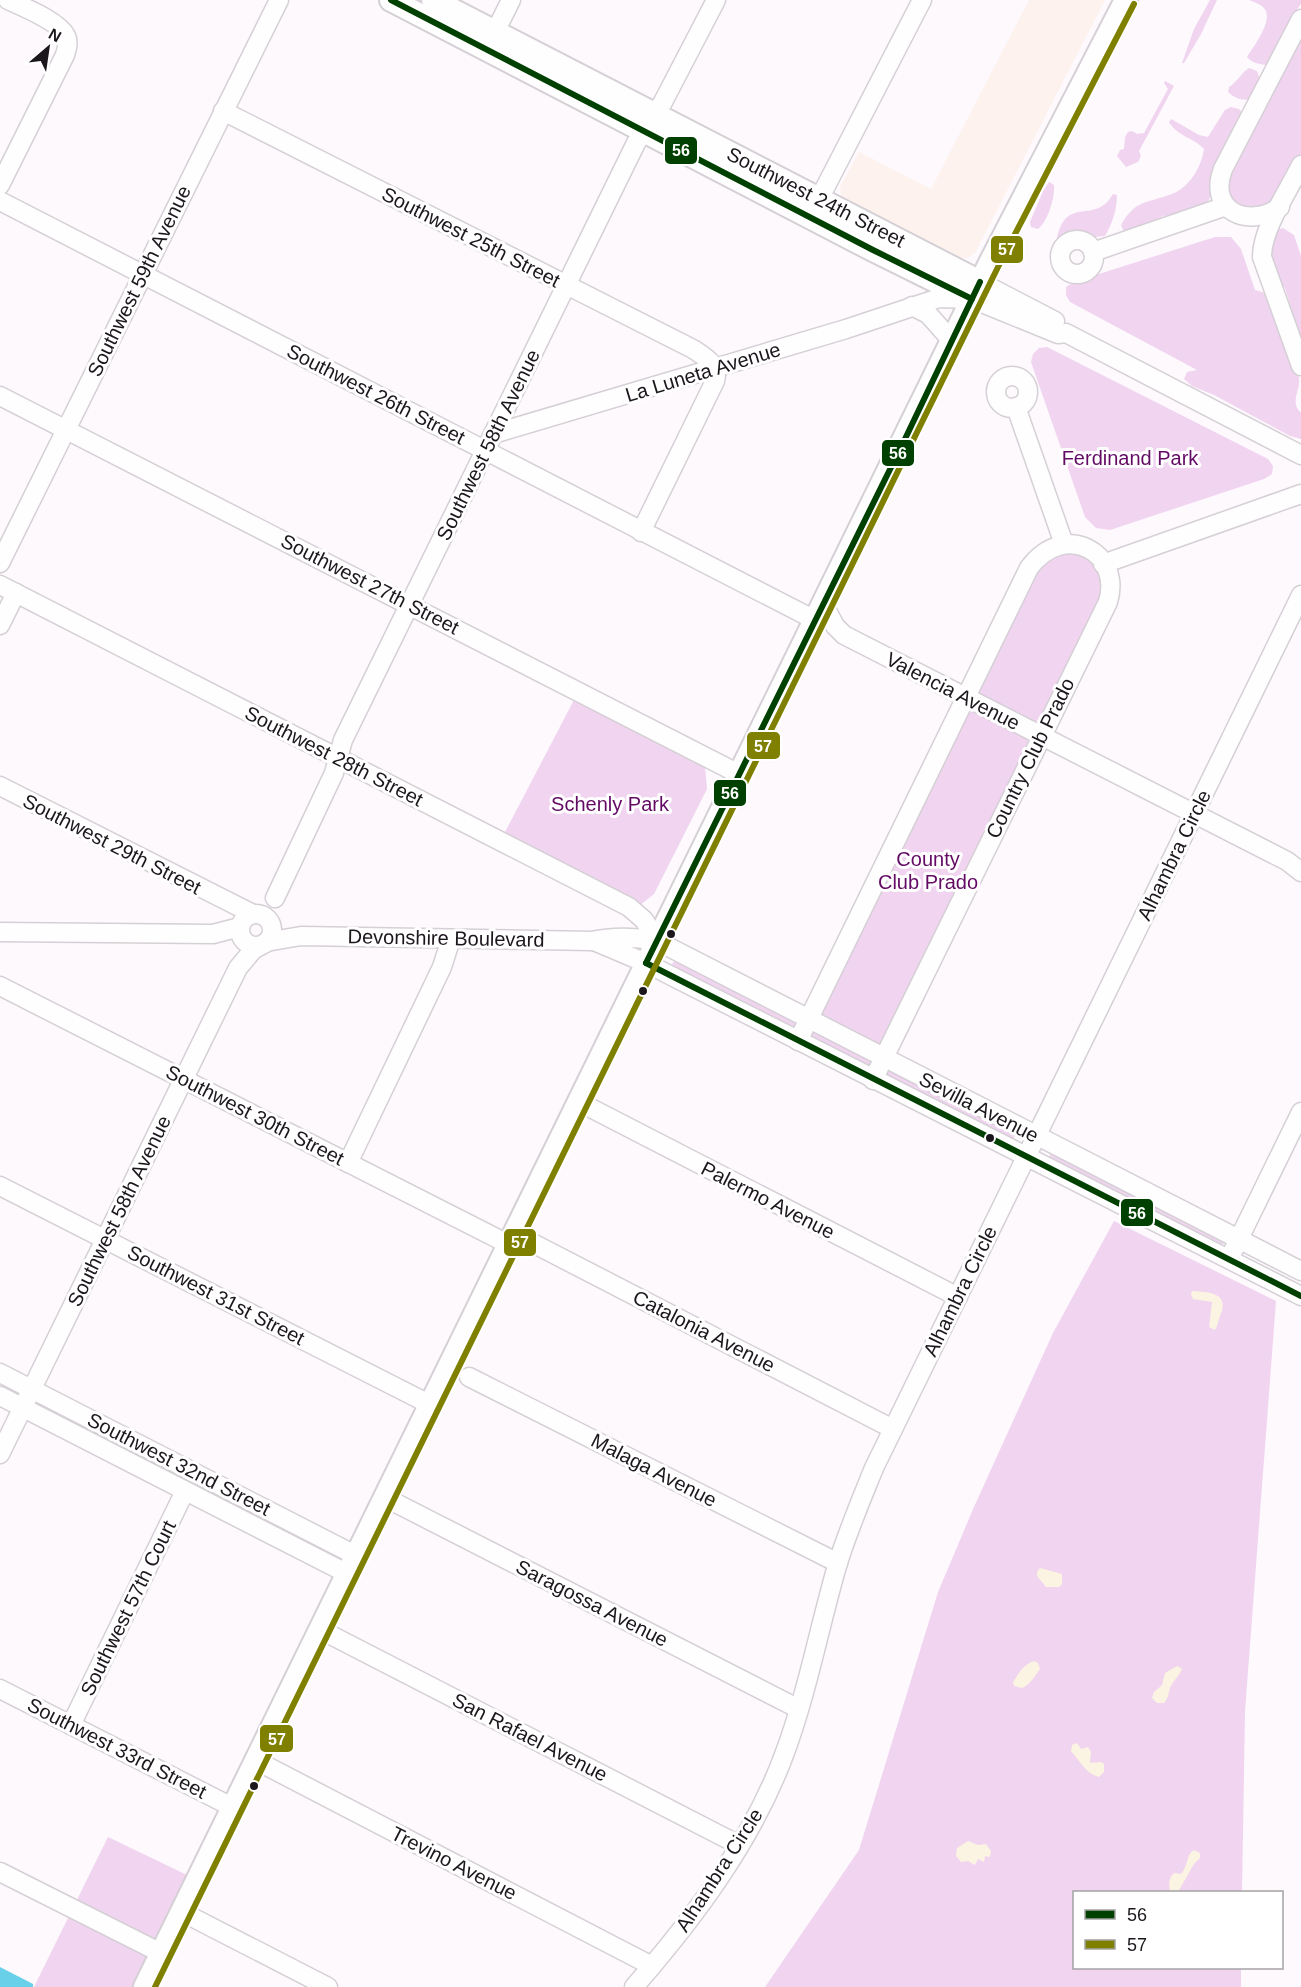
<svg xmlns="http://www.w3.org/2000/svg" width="1301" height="1987" viewBox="0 0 1301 1987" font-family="Arial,sans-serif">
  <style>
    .commercial { fill: #fdf2ee }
    .green { fill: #f0d4f0 }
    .sand { fill: #fbf4e2 }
    .water { fill: #68d0e9 }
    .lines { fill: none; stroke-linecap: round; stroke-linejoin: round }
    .minor-casing { stroke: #d5d0d5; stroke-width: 21 }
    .major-casing { stroke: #d5d0d5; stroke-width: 26 }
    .minor { stroke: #fffeff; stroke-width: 18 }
    .major { stroke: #fffeff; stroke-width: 22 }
    .bus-1-casing { stroke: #fff; stroke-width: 10 }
    .bus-2-casing { stroke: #fff; stroke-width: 10 }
    .bus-1 { stroke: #004000; stroke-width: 6 }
    .bus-2 { stroke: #808000; stroke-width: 6 }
    .bus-dot { fill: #1c171c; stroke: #fff; stroke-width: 2 }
    .labels { text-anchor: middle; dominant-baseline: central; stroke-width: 6; stroke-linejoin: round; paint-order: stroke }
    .street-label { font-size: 20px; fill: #1c171c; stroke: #fff }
    .park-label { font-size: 20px; fill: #630a65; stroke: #fff }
    .line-badge { stroke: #fff; stroke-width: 2 }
    .badge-label { font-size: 16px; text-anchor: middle; font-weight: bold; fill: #fff }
  </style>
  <rect width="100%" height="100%" fill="#fdf9fd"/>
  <polygon class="commercial" points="1029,0 1105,0 975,253 967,258 959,258 847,202 841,196 840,187 859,152 931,189"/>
  <g class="green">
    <polygon points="1210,0 1217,0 1201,34 1184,63 1182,63 1194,29"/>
    <path d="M1249 0H1301V4L1292 16 1273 60 1266 65C1259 64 1252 63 1247 57 1253 47 1276 18 1263 7 1260 4 1254 2 1249 0Z"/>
    <polygon points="1301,30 1301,155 1275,202 1244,210 1227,196 1227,176"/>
    <path d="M1249 68 1257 71 1260 80 1252 99C1242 101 1236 99 1228 92L1229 87C1238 81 1241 73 1249 68Z"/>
    <polygon points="1165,81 1174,86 1139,151 1141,156 1138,162 1126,167 1117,156 1120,150 1124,149 1125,137 1128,132 1132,131 1137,134 1144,133 1168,89 1164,83"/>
    <path d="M1231 107 1239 109 1244 115 1206 207 1191 213 1163 216 1133 231 1123 230 1121 225C1135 200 1147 203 1172 194 1189 188 1202 166 1204 149 1194 138 1177 136 1169 122L1171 119 1199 135 1208 137 1225 110Z"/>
    <path d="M1049 182 1054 185C1055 197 1048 221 1038 229L1031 227 1030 222 1043 191Z"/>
    <path d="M1113 194 1117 195C1117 210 1112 224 1105 236 1095 237 1065 241 1057 238 1067 194 1095 226 1113 194Z"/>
    <polygon points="1283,228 1294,235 1301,256 1301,348 1292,329 1293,314 1285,288 1275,277 1269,262 1274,231"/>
    <path d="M1215 237H1231L1241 249 1255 290 1265 293C1275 321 1292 349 1299 378 1301 390 1289 402 1301 413V439L1290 436 1214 395 1192 386 1184 379 1187 372 1197 370 1070 302 1066 295V287L1074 282Z"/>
    <polygon points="1047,347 1268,459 1273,466 1272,474 1264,479 1110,530 1096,528 1085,517 1031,362 1033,354 1039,348"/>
    <path d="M1081 553C1098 565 1104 577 1103 599L1045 713 1036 722 1026 723 982 699 978 689 1032 574 1056 555Z"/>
    <polygon points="575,698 705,767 707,789 654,894 639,906 503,836"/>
    <polygon points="972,710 1026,737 1029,745 881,1046 876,1047 823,1018 821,1013 965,714"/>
    <polygon points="673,962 681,962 797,1022 797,1026 791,1030 671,968"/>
    <polygon points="814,1029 872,1060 872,1063 865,1068 812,1040 812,1031"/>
    <polygon points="888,1068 1017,1131 1011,1144 887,1081 885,1073"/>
    <polygon points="1052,1152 1227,1243 1219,1245 1048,1158"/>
    <polygon points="1114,1221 1276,1301 1245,1711 1242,1892 1074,1892 1074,1968 1241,1968 1241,1987 765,1987 859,1850 938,1592 974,1507 1053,1333"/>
    <polygon points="108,1837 187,1875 132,1987 34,1987"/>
  </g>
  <g class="sand">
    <path d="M1192 1291C1210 1292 1230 1293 1220 1316 1218 1321 1218 1325 1215 1330L1209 1327 1212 1302 1193 1299 1191 1294Z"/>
    <polygon points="1040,1568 1062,1574 1062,1584 1059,1587 1046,1587 1037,1576 1037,1572"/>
    <path d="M1034 1661 1038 1663 1040 1669C1034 1677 1031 1684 1022 1688L1014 1686 1013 1682C1019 1673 1023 1665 1034 1661Z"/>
    <path d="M1177 1666 1182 1669C1179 1676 1173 1681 1170 1688 1168 1695 1169 1697 1164 1703H1157L1152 1698 1154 1692 1162 1685 1165 1673Z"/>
    <path d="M1077 1743 1081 1749 1088 1747 1091 1752 1090 1763 1101 1762 1104 1764V1772L1099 1777C1085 1773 1080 1761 1071 1751L1072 1745Z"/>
    <polygon points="968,1841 978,1845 986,1844 991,1851 990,1857 985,1856 984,1862 978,1859 975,1865 968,1861 961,1862 956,1856 957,1848"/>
    <path d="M1194 1850 1200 1853V1858L1194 1864 1178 1892H1170C1169 1885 1168 1879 1174 1873L1181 1874C1188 1867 1186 1854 1194 1850Z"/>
  </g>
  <polygon class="water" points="0,1967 33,1984 33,1987 0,1987"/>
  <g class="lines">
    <g class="minor-casing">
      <g id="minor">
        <polyline points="489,44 511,0"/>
        <path d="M223 111 693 349C705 357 720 365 715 381L641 532"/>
        <path d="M1301 165C1288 192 1262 228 1262 257L1301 366"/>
        <path d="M0 185 65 55C67 48 69 42 66 36 59 21 23 7 8 0"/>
        <polyline points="0,201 815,620"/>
        <path d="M1280 207C1248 229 1207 211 1223 169L1301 19"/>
        <polyline points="814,209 922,0"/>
        <circle cx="1077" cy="257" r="17"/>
        <polyline points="1093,252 1226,206"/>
        <polyline points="980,282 1055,321"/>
        <polyline points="912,306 928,314 952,341"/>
        <circle cx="1012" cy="392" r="16"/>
        <polyline points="0,396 739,774"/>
        <polyline points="1016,407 1064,544"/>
        <polyline points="493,434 846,329 939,298 972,299 1058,334 1066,333 1301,455"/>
        <polyline points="0,563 279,0"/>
        <polyline points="1103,564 1301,494"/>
        <polyline points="0,585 629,907 644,920 657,941"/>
        <polyline points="823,603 835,626 844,635 1287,861 1301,872"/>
        <polyline points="0,625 16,593"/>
        <polyline points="0,786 253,914"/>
        <polyline points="275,898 334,773 343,740 636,143 663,102 716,0"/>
        <circle cx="256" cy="930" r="16"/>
        <polyline points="0,932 213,934 240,927"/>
        <polyline points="594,941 646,963 1301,1296"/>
        <path d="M266 942 301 936 592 941C614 936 635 937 657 941L1301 1271"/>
        <polyline points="0,986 510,1245"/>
        <path d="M798 1041 1029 568C1064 520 1123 552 1108 602L873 1080"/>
        <polyline points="579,1102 958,1297"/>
        <polyline points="348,1163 442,967 451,939"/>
        <polyline points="0,1186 431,1405"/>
        <polyline points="515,1234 893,1429"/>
        <polyline points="1233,1251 1301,1112"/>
        <polyline points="0,1373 357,1556"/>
        <polyline points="469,1377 838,1563"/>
        <polyline points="0,1396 348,1574"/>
        <polyline points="0,1454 238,968 253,950 260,946"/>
        <polyline points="386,1498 799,1709"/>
        <polyline points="321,1630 739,1845"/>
        <polyline points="0,1689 234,1808"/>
        <polyline points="71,1725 185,1491"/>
        <polyline points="257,1761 652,1966"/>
        <polyline points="0,1872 161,1953"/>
        <polyline points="182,1912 328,1987"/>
        <path d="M634 1987C694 1918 752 1841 784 1755 807 1694 819 1628 837 1566 847 1533 861 1500 874 1468L1301 595"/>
      </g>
    </g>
    <g class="major-casing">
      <g id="major">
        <polyline points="391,0 873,250 972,299"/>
        <polyline points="433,0 980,282"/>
        <polyline points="145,1987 990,263 1126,0"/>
      </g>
    </g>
    <use href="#minor" class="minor"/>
    <use href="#major" class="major"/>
    <g class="bus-1-casing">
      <g id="bus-1">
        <polyline points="391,0 873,250 972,299"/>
        <polyline points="646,963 905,439 980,282"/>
        <polyline points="646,963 1301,1296"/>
      </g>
    </g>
    <g class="bus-2-casing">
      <polyline id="bus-2" points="155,1987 998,267 1134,4"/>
    </g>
    <use href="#bus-1" class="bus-1"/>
    <use href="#bus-2" class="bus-2"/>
  </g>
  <g class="bus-dot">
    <circle cx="671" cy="934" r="5"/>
    <circle cx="643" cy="991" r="5"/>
    <circle cx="990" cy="1138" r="5"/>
    <circle cx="254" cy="1786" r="5"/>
  </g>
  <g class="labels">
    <g class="street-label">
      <text transform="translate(816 197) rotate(27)">Southwest 24th Street</text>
      <text transform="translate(471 237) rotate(27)">Southwest 25th Street</text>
      <text transform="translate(139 281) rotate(-64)">Southwest 59th Avenue</text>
      <text transform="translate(703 372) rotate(-17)">La Luneta Avenue</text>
      <text transform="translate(376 394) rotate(27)">Southwest 26th Street</text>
      <text transform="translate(488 445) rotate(-64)">Southwest 58th Avenue</text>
      <text transform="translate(370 584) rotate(27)">Southwest 27th Street</text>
      <text transform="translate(953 691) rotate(27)">Valencia Avenue</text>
      <text transform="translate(334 756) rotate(27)">Southwest 28th Street</text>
      <text transform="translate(1030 758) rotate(-64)">Country Club Prado</text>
      <text transform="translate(112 844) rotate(27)">Southwest 29th Street</text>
      <text transform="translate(1174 855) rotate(-64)">Alhambra Circle</text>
      <text transform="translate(446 938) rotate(1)">Devonshire Boulevard</text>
      <text transform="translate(979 1107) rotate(27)">Sevilla Avenue</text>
      <text transform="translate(255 1115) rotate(27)">Southwest 30th Street</text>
      <text transform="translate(768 1200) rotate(27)">Palermo Avenue</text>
      <text transform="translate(119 1211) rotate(-64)">Southwest 58th Avenue</text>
      <text transform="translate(960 1291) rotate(-64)">Alhambra Circle</text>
      <text transform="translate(216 1295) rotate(27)">Southwest 31st Street</text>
      <text transform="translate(704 1331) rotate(27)">Catalonia Avenue</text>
      <text transform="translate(179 1464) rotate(27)">Southwest 32nd Street</text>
      <text transform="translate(654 1470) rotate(27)">Malaga Avenue</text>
      <text transform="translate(592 1603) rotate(27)">Saragossa Avenue</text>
      <text transform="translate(128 1608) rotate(-64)">Southwest 57th Court</text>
      <text transform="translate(530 1737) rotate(27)">San Rafael Avenue</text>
      <text transform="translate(117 1748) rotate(27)">Southwest 33rd Street</text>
      <text transform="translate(454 1863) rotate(27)">Trevino Avenue</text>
      <text transform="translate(719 1870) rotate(-57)">Alhambra Circle</text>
    </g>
    <g class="park-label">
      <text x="1130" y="458">Ferdinand Park</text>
      <text x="610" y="804">Schenly Park</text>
      <text x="928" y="859">County<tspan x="928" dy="23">Club Prado</tspan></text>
    </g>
  </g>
  <g class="line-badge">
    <rect x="664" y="136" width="34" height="29" rx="6" fill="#004000"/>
    <rect x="990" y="235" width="34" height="29" rx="6" fill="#808000"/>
    <rect x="881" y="439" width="34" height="28" rx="6" fill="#004000"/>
    <rect x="746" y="731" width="35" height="29" rx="6" fill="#808000"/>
    <rect x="713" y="779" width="34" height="28" rx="6" fill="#004000"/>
    <rect x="1120" y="1198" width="34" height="29" rx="6" fill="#004000"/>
    <rect x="503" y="1228" width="34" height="29" rx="6" fill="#808000"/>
    <rect x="259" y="1724" width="35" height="29" rx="6" fill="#808000"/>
  </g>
  <g class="badge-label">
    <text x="681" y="156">56</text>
    <text x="1007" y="255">57</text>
    <text x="898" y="459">56</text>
    <text x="763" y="752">57</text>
    <text x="730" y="799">56</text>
    <text x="1137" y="1219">56</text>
    <text x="520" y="1248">57</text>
    <text x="277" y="1745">57</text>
  </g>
  <rect x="1073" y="1891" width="210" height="78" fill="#ffffff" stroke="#a4a2a4" stroke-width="1.5"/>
  <rect x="1085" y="1910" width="30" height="9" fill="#004000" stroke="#a4a2a4" stroke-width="1.5"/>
  <text x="1127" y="1921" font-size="18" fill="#1c171c">56</text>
  <rect x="1085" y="1940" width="30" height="9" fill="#808000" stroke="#a4a2a4" stroke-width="1.5"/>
  <text x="1127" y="1951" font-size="18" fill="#1c171c">57</text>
  <g transform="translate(48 48) rotate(29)" stroke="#ffffff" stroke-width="4.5" paint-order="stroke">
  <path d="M0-4.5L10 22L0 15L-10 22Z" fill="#1c171c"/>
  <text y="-9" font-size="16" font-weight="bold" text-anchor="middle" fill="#1c171c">N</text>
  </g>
</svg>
